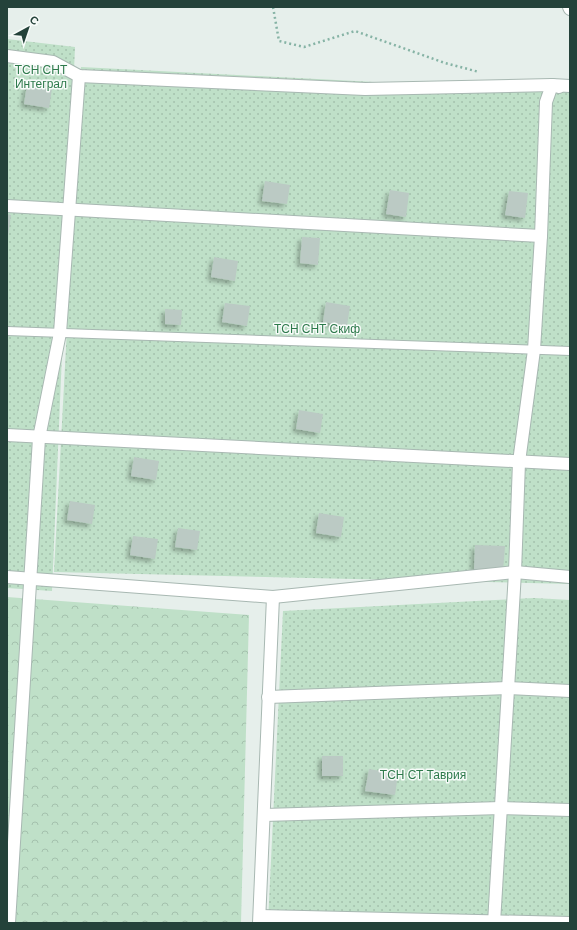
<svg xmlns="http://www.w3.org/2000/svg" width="577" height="930" viewBox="0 0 577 930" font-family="'DM Sans',sans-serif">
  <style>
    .green { fill: url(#green-dots) }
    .forest { fill: url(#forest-crowns) }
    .building { fill: #bbcac4; filter: url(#shadow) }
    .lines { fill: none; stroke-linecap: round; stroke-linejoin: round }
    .service-casing { stroke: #a8b8b2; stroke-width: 10 }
    .minor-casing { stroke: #a8b8b2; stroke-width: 14 }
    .path { stroke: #86b3a5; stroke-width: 2.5; stroke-dasharray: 2 3; stroke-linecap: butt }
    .service { stroke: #fff; stroke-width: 8 }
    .minor { stroke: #fff; stroke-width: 12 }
    .labels { text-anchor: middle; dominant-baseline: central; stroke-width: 3; stroke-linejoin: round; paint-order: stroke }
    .park-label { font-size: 12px; fill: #2d7a4b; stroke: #f7fbf9 }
  </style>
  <defs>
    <pattern id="green-dots" width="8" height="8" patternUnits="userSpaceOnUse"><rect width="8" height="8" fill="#bfe0c8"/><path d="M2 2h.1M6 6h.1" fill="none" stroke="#a4c1ad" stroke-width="1.8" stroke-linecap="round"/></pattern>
    <pattern id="forest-crowns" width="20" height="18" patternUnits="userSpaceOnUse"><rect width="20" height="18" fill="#bfe0c8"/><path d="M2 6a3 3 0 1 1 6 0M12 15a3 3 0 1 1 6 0" fill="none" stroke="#a4c1ad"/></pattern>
    <filter id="shadow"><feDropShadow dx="-3.5" dy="3.5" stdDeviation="2" flood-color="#0004"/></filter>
  </defs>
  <rect width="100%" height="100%" fill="#e6efeb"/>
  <g class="green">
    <polygon points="7,39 75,47 52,591 7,588"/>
    <polygon points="81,67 570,92 570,584 54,572"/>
    <polygon points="534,598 570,600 570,923 268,923 283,611"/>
  </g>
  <polygon class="forest" points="7,597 249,615 241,923 7,923"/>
  <g class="building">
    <polygon points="27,85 52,89 49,108 24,104"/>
    <polygon points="265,181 290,185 287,204 262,201"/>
    <polygon points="390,190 409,193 406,217 386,214"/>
    <polygon points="509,191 528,193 525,218 505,215"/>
    <polygon points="7,214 11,215 8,236 7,236"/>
    <polygon points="302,237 320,238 318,265 300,263"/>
    <polygon points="214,257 238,261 235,281 211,277"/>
    <polygon points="326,302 350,306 347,326 323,322"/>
    <polygon points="225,303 250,306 247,326 222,322"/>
    <polygon points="165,309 182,310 181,325 165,324"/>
    <polygon points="299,410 323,414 320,433 296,429"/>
    <polygon points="134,457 159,461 156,480 131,476"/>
    <polygon points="70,501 95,505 92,524 67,520"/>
    <polygon points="319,513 344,517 341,537 316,533"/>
    <polygon points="178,528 200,531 197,550 175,547"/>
    <polygon points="133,536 158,539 155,559 130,555"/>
    <polygon points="475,545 505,546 503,571 474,569"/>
    <rect x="322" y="756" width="21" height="20"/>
    <polygon points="369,769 398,774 395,795 365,791"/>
  </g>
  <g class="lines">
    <g class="service-casing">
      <polyline id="service" points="7,331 570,351"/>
    </g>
    <g class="minor-casing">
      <g id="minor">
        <polyline points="569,7 570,9"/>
        <polyline points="7,56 53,62 79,76 365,89 552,85 559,87"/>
        <polyline points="7,206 541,236"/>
        <polyline points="7,435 570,464"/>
        <polyline points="7,577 273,597 515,572 570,577"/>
        <polyline points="268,697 508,688 570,691"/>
        <polyline points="264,815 501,808 570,810"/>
        <polyline points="260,916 570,923"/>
        <polyline points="9,923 39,438 60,333 79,76"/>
        <polyline points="259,923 273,597"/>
        <polyline points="494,923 515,572 519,462 534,350 541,236 546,102 552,85 570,86"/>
      </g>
    </g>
    <polyline class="path" points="273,7 279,41 304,47 355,31 445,63 479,72"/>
    <use href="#service" class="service"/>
    <use href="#minor" class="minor"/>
  </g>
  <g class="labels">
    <g class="park-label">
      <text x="41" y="70">ТСН СНТ<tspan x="41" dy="14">Интеграл</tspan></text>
      <text x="317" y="329">ТСН СНТ Скиф</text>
      <text x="423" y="775">ТСН СТ Таврия</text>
    </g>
  </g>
  <rect width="577" height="930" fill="none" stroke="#24423a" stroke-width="16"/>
  <g transform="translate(28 28) rotate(40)" stroke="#f7fbf9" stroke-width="3" paint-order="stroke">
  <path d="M0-3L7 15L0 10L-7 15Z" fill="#24423a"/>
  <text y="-6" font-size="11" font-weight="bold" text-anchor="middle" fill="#24423a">С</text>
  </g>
</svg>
